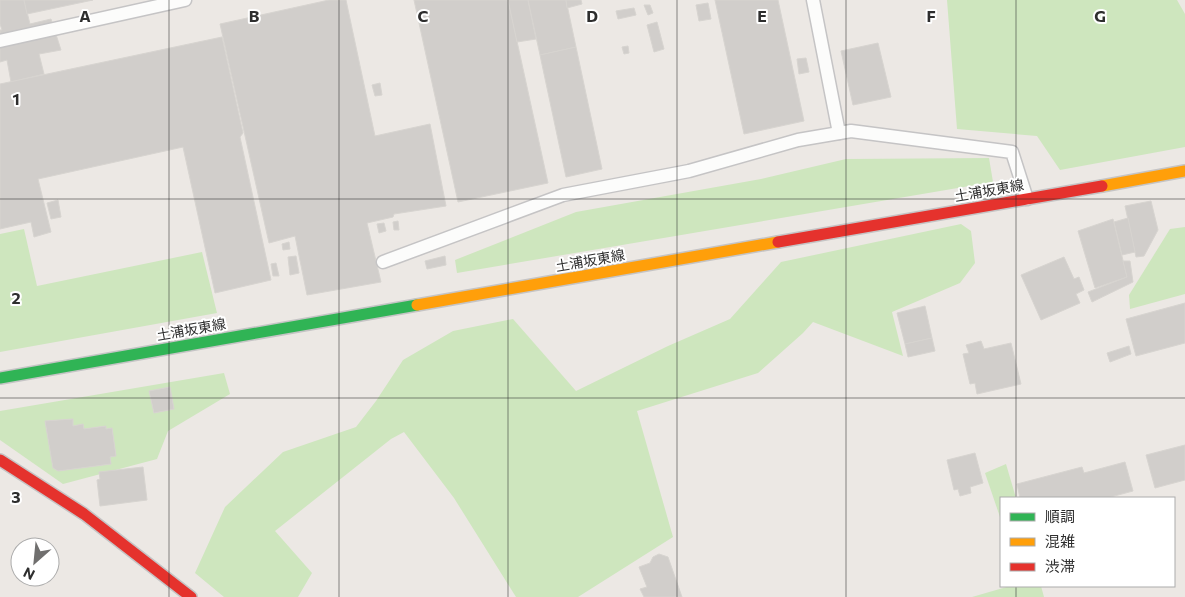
<svg xmlns="http://www.w3.org/2000/svg" width="1185" height="597" viewBox="0 0 1185 597" font-family="Commissioner,'Noto Sans JP',sans-serif">
  <style>
    .green { fill: #cee6be; fill-rule: evenodd }
    .building { fill: #d1cecb; stroke: #d7d4d0 }
    .lines { fill: none; stroke-linecap: round; stroke-linejoin: round }
    .lane-casing { stroke: #c5c4c5; stroke-width: 15 }
    .fast-casing { stroke: #c5c4c5; stroke-width: 14 }
    .slow-casing { stroke: #c5c4c5; stroke-width: 14 }
    .jam-casing { stroke: #c5c4c5; stroke-width: 14 }
    .lane { stroke: #fcfcfb; stroke-width: 12 }
    .fast { stroke: #30b455; stroke-width: 11 }
    .slow { stroke: #ff9f0a; stroke-width: 11 }
    .jam { stroke: #e5322d; stroke-width: 11 }
    .grid { fill: none; stroke: #2e2e2e; stroke-width: 1; stroke-opacity: 0.55 }
    .labels { text-anchor: middle; dominant-baseline: central; stroke-width: 4; stroke-linejoin: round; paint-order: stroke }
    .street-label { font-size: 14px; fill: #2e2e2e; stroke: #fff }
    .grid-label { font-size: 16px; text-anchor: middle; font-weight: bold; fill: #2e2e2e; stroke: #fff; stroke-width: 4; stroke-linejoin: round; paint-order: stroke }
  </style>
  <rect width="100%" height="100%" fill="#ece8e4"/>
  <g class="green">
    <polygon points="947,0 1177,0 1185,14 1185,147 1060,170 1037,136 957,129"/>
    <polygon points="989,158 993,182 457,273 455,260 576,212 761,179 846,159"/>
    <polygon points="961,224 971,231 975,263 960,283 892,312 903,356 813,322 803,333 758,373 637,411 673,537 578,597 516,597 454,498 404,432 391,439 275,531 312,573 298,597 224,597 195,573 225,507 283,452 356,427 376,401 403,360 453,331 513,319 576,391 668,346 730,319 781,262"/>
    <polygon points="1185,227 1185,294 1130,309 1129,295 1170,229"/>
    <polygon points="24,229 37,286 202,252 217,313 0,352 0,234"/>
    <path d="M224 373 230 394 168 431 157 459 63 484 0 440V411ZM170 387 174 409 154 413 149 391ZM72 419 73 426 83 424 84 429 105 426 106 429 112 428 116 455 110 457 111 464 58 471 53 468 45 421Z"/>
    <polygon points="1006,464 1016,498 1001,498 1001,520 985,473"/>
    <polygon points="1010,586 1041,586 1044,597 972,597"/>
  </g>
  <g class="building">
    <polygon points="0,0 24,0 30,24 51,19 61,50 39,54 44,74 11,82 7,60 0,62 0,30 2,30 0,24"/>
    <polygon points="24,0 93,0 27,14"/>
    <polygon points="329,0 346,0 375,136 430,124 446,206 394,214 393,217 367,223 381,282 307,295 295,236 269,243 220,24"/>
    <polygon points="414,0 508,0 548,183 458,202"/>
    <polygon points="508,0 528,0 536,39 517,42"/>
    <polygon points="528,0 566,0 576,47 540,55"/>
    <polygon points="566,0 581,0 582,4 567,8"/>
    <polygon points="715,0 778,0 804,121 744,134"/>
    <polygon points="708,3 711,19 699,21 696,5"/>
    <polygon points="644,5 650,5 653,13 648,15"/>
    <polygon points="634,8 636,15 618,19 616,11"/>
    <polygon points="657,22 664,49 654,52 647,25"/>
    <polygon points="222,37 243,133 240,137 271,280 215,293 183,147 38,179 51,232 34,237 31,222 0,229 0,84"/>
    <polygon points="878,43 891,97 853,105 841,51"/>
    <polygon points="628,46 629,53 624,54 622,47"/>
    <polygon points="576,47 602,169 566,177 540,55"/>
    <polygon points="806,58 809,72 799,74 797,59"/>
    <polygon points="380,83 382,95 375,96 372,85"/>
    <polygon points="58,200 61,217 51,219 47,203"/>
    <polygon points="1151,201 1158,230 1144,256 1136,257 1125,206"/>
    <polygon points="1128,218 1135,252 1122,255 1114,222"/>
    <polygon points="1113,219 1127,277 1095,288 1078,231"/>
    <polygon points="398,221 399,230 394,230 393,222"/>
    <polygon points="384,223 386,231 379,233 377,224"/>
    <polygon points="289,242 290,249 283,250 282,244"/>
    <polygon points="296,256 299,273 290,275 288,257"/>
    <polygon points="445,256 446,265 427,269 425,261"/>
    <polygon points="1064,257 1074,279 1079,277 1084,290 1076,294 1080,303 1041,320 1021,275"/>
    <polygon points="1123,261 1130,261 1133,282 1092,302 1088,292 1127,277"/>
    <polygon points="276,263 279,276 273,276 271,264"/>
    <polygon points="1185,303 1185,343 1136,356 1126,319"/>
    <polygon points="925,306 932,338 905,344 897,313"/>
    <polygon points="932,338 935,351 908,357 905,344"/>
    <polygon points="981,341 984,349 1011,343 1021,384 977,394 975,383 970,384 963,354 969,353 966,345"/>
    <polygon points="1129,346 1131,354 1110,362 1107,353"/>
    <polygon points="170,387 174,409 154,413 149,391"/>
    <polygon points="73,419 73,426 83,424 84,429 106,426 106,429 112,428 116,456 110,457 111,464 58,471 53,468 45,421"/>
    <polygon points="1185,445 1185,480 1155,488 1146,455"/>
    <polygon points="975,453 983,483 970,487 971,493 960,496 958,489 954,490 947,460"/>
    <polygon points="1125,462 1133,491 1107,498 1020,498 1017,484 1082,467 1084,473"/>
    <polygon points="143,467 147,500 100,506 97,480 100,479 99,472"/>
    <polygon points="659,554 668,557 682,597 644,597 640,589 647,587 639,567 650,563 653,557"/>
  </g>
  <g class="lines">
    <g class="lane-casing">
      <g id="lane">
        <polyline points="813,0 839,133"/>
        <polyline points="0,41 185,0"/>
        <polyline points="383,262 563,195 689,171 798,140 851,131 1012,152 1027,199"/>
      </g>
    </g>
    <g class="fast-casing">
      <polyline id="fast" points="0,378 417,305"/>
    </g>
    <g class="slow-casing">
      <g id="slow">
        <polyline points="1102,186 1185,171"/>
        <polyline points="417,305 778,242"/>
      </g>
    </g>
    <g class="jam-casing">
      <g id="jam">
        <polyline points="778,242 1102,186"/>
        <polyline points="0,460 84,514 191,597"/>
      </g>
    </g>
    <use href="#lane" class="lane"/>
    <use href="#fast" class="fast"/>
    <use href="#slow" class="slow"/>
    <use href="#jam" class="jam"/>
  </g>
  <path class="grid" d="M169 0V597M339 0V597M508 0V597M677 0V597M846 0V597M1016 0V498M0 199H1185M0 398H1185M1016 586V597"/>
  <g class="labels">
    <g class="street-label">
      <text transform="translate(989 190) rotate(-10)">土浦坂東線</text>
      <text transform="translate(590 260) rotate(-10)">土浦坂東線</text>
      <text transform="translate(191 329) rotate(-10)">土浦坂東線</text>
    </g>
  </g>
  <g class="grid-label">
    <text x="85" y="22">A</text>
    <text x="254" y="22">B</text>
    <text x="423" y="22">C</text>
    <text x="592" y="22">D</text>
    <text x="762" y="22">E</text>
    <text x="931" y="22">F</text>
    <text x="1100" y="22">G</text>
    <text x="16" y="105">1</text>
    <text x="16" y="304">2</text>
    <text x="16" y="503">3</text>
  </g>
  <rect x="1000" y="497" width="175" height="90" fill="#ffffff" stroke="#ababab"/>
  <rect x="1010" y="513" width="25" height="8" fill="#30b455" stroke="#ababab"/>
  <text x="1045" y="522" font-size="15" fill="#2e2e2e">順調</text>
  <rect x="1010" y="538" width="25" height="8" fill="#ff9f0a" stroke="#ababab"/>
  <text x="1045" y="547" font-size="15" fill="#2e2e2e">混雑</text>
  <rect x="1010" y="563" width="25" height="8" fill="#e5322d" stroke="#ababab"/>
  <text x="1045" y="572" font-size="15" fill="#2e2e2e">渋滞</text>
  <g transform="translate(35 562) rotate(207)"><circle r="24" fill="#ffffff" stroke="#ababab"/>
  <path d="M0-4L9 19L0 12L-9 19Z" fill="#706f6e"/>
  <text y="-8" font-size="14" font-weight="bold" text-anchor="middle" fill="#2e2e2e">N</text>
  </g>
</svg>
